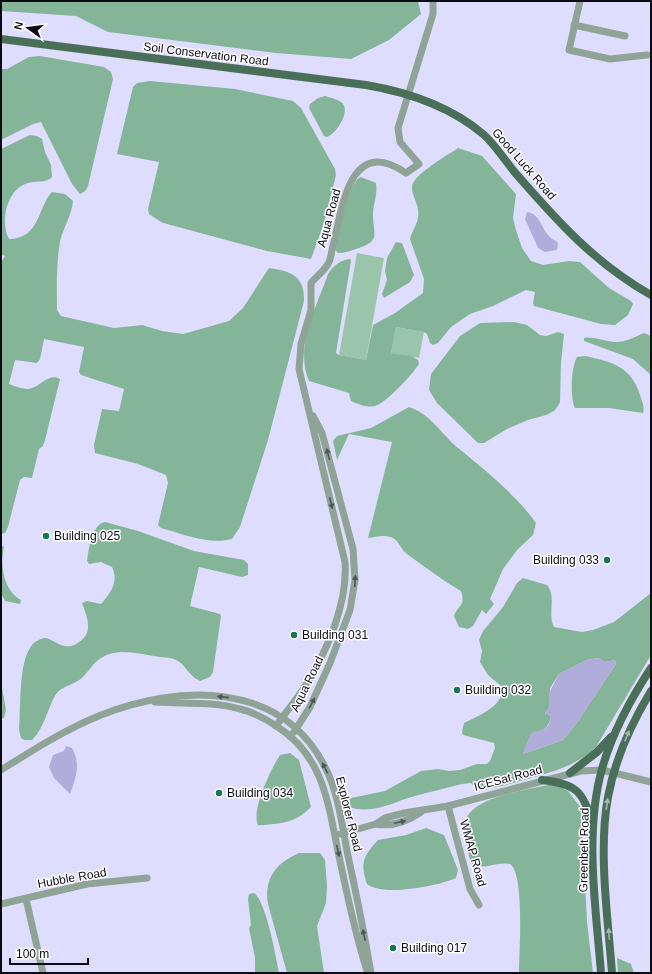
<svg xmlns="http://www.w3.org/2000/svg" width="652" height="974" viewBox="0 0 652 974" font-family="Helvetica,sans-serif">
  <style>
    .green { fill: #9ac5ab }
    .forest { fill: #85b599; fill-rule: evenodd }
    .water { fill: #b0adda }
    .lines { fill: none; stroke-linecap: round; stroke-linejoin: round }
    .minor { stroke: #8fa396; stroke-width: 7 }
    .major { stroke: #4a6f59; stroke-width: 8 }
    .oneway { fill: #4d5656 }
    .oneway2 { fill: #a4b7ac }
    .poi-dot { fill: #1a774d; stroke: #fff; stroke-width: 1.5 }
    .labels { text-anchor: middle; dominant-baseline: central; stroke-width: 3; stroke-linejoin: round; paint-order: stroke }
    .street-label { font-size: 12px; fill: #0b0a15; stroke: #fff }
    .poi-label { font-size: 12px; fill: #0b0a15; stroke: #fff; text-anchor: start }
  </style>
  <rect width="100%" height="100%" fill="#dfddfe"/>
  <g class="green">
    <polygon points="357,253 384,258 366,360 339,355"/>
    <polygon points="396,327 424,332 419,358 391,353"/>
  </g>
  <g class="forest">
    <polygon points="1,1 418,1 421,14 389,40 351,59 276,53 108,32 76,16 1,11"/>
    <path d="M40 56 104 67 111 72 113 79 88 186C86 191 84 192 80 194L72 184 41 122 33 124 1 140V69H7L29 57Z"/>
    <polygon points="150,81 235,89 293,101 301,108 335,169 336,175 324,223 311,259 267,251 167,224 161,222 149,214 148,209 159,162 117,154 133,87 137,83"/>
    <path d="M325 96C331 98 339 99 343 104 350 113 336 134 327 137L324 136 309 108 310 104 318 98Z"/>
    <path d="M30 135 37 136 42 139 45 152 51 165 52 177C45 184 36 180 28 183 6 189 0 223 9 239 40 239 38 206 52 192L65 194 73 201C72 215 63 228 60 242 56 265 57 288 57 310L61 316 114 328 142 325 162 331 183 334 229 321 243 308 269 268C291 271 305 276 304 301L268 440 240 527 232 539C209 545 183 534 161 528L158 525 168 483 166 475 138 464 95 453 94 445 102 409 119 411 124 389 81 375 79 372 84 347 44 339 40 359 37 363 15 360 9 384C14 386 23 389 28 389 40 388 48 372 60 379L45 440 43 446 39 449 32 478 24 477 20 480 8 527 5 533 1 534V263L5 256 1 254V149Z"/>
    <path d="M458 148 482 156 516 194 513 218 516 230 522 248 531 261 543 265 569 261 580 262 609 288 631 301 633 304 628 315 615 325 601 324 534 306 533 303 535 292 526 290 493 306 470 314 451 327 438 343 433 345 430 343 427 334 424 332 396 327 391 353 411 356 418 360 419 364C413 374 385 404 375 406 367 408 358 404 351 401L349 393 309 381C294 347 317 306 328 274 333 266 340 260 350 259L351 261 336 353 339 355 366 360 373 325 395 313 423 293 424 279 410 239C412 231 417 225 418 217 420 205 412 198 412 187 412 175 448 155 458 148Z"/>
    <path d="M361 177 376 183C378 194 373 204 373 214 373 235 382 241 356 249 351 251 344 253 338 253L335 250C339 236 347 182 361 177Z"/>
    <polygon points="396,242 402,243 414,275 410,282 384,298 382,294 387,280 385,271 387,258"/>
    <polygon points="514,322 527,325 540,335 546,336 558,332 564,334 561,363 560,402 558,406 554,411 546,415 528,420 507,429 484,443 478,443 437,403 429,390 431,374 460,336 480,323"/>
    <path d="M644 333 651 336V375L633 359 584 341V338C594 336 606 342 616 342 626 342 635 337 644 333Z"/>
    <path d="M585 356C612 362 631 366 640 395 642 401 645 408 643 413L609 408H575C570 398 571 367 577 357Z"/>
    <path d="M409 407C431 414 442 435 458 448 484 469 517 496 536 523L533 535 517 550 503 569 490 599 494 604 486 614 482 610 473 626 468 629 459 627 454 616C458 605 466 606 461 591 442 580 425 567 407 554 401 550 399 541 393 538 384 534 377 537 368 538L392 442 349 434 337 460 333 441 337 436 371 428Z"/>
    <path d="M105 522 138 531 194 551 244 560 248 564V575L242 577 199 567 190 606 220 614 221 616 213 672 210 677 200 681C188 675 187 667 178 661 170 656 162 658 154 656 136 653 115 647 98 660 92 665 88 672 82 678 74 685 62 686 56 694 47 709 45 727 32 740H24L21 738 19 730C21 708 18 662 32 645 34 642 41 638 45 638 52 639 58 645 65 646 71 647 74 646 79 642 94 633 87 616 82 603L87 601 101 604C111 593 119 581 112 567L101 562 89 564 87 561C89 549 91 525 105 522Z"/>
    <path d="M1 545 4 547C0 565 3 590 21 600L20 604 5 601 1 593Z"/>
    <path d="M523 578 547 585C557 597 547 614 554 627L582 632 593 630 614 622 651 593V655L596 747C574 768 548 773 520 781 505 785 492 790 477 790L471 783 462 784C443 789 424 793 405 799 386 806 365 815 345 805V800L346 799 385 791 421 771 438 769 449 771 460 770 477 764H487L490 761 495 748 494 743 463 735 462 732 464 723C478 716 507 705 501 686L488 675 480 662 482 651 479 640 483 631 503 607 517 583ZM598 658 605 662 615 660 616 664 579 720 563 740 523 754 531 734C542 731 549 729 551 716L545 713 549 708 550 688 559 674 587 660Z"/>
    <polygon points="1,682 6,710 4,718 1,719"/>
    <path d="M290 753 299 760 311 807C299 819 290 822 274 824 268 824 264 826 258 825 251 810 271 769 280 755Z"/>
    <path d="M548 785 559 786 568 791 581 808 587 922 593 973H519C519 953 525 874 510 864 496 861 483 871 472 864L470 860C468 849 463 835 465 823 469 797 526 790 548 785Z"/>
    <path d="M426 828 444 835 458 870 456 878C438 886 383 897 367 884 360 862 363 857 378 840L406 835Z"/>
    <path d="M299 853H320L325 860 327 886 326 903 317 926 324 973H287L268 904C264 878 276 863 299 853Z"/>
    <path d="M254 893C266 901 276 957 279 973H255V958L249 928 251 925 248 899 249 894Z"/>
    <polygon points="617,958 631,964 634,973 618,973"/>
  </g>
  <g class="water">
    <path d="M527 212C539 213 542 228 548 235 551 239 555 240 558 243L557 250 545 252 538 248 525 219Z"/>
    <path d="M598 658 605 662 615 660 616 664 579 720 563 740 523 754 531 733C543 728 549 732 551 716L545 713 549 708V693L559 674 587 660Z"/>
    <path d="M66 746 72 748C81 764 76 778 70 794L54 778 49 767 53 755 64 751Z"/>
  </g>
  <g class="lines">
    <g class="minor">
      <polyline points="580,1 569,50 610,59 647,55"/>
      <polyline points="574,25 625,36"/>
      <path d="M155 702C184 704 212 701 240 709 253 712 266 719 278 727 325 758 328 805 339 856 347 895 355 933 367 971"/>
      <path d="M276 726C286 712 298 698 307 683 328 649 348 602 345 562L299 369 301 344 311 310V283C316 277 324 271 328 264 331 260 331 252 333 246 342 209 349 134 406 173L419 164 400 142 398 128 433 14V1"/>
      <polyline points="294,732 310,707 330,663 350,610 355,580 353,549 322,433 313,416"/>
      <path d="M1 770C33 750 66 729 101 715 179 684 282 681 325 767 338 792 342 824 347 851 356 892 364 932 371 973"/>
      <polyline points="448,806 470,889 479,905"/>
      <path d="M376 824C392 827 408 821 421 812"/>
      <polyline points="340,834 376,824 385,818 404,813 448,806 581,771 602,770 651,782"/>
      <polyline points="26,899 43,973"/>
      <polyline points="1,904 87,884 147,878"/>
    </g>
    <g class="major">
      <path d="M1 39 366 85C407 92 451 107 483 134 494 143 508 165 518 176 559 223 596 264 651 295"/>
      <polyline points="570,773 597,752 611,737"/>
      <path d="M542 780C575 784 583 790 592 822"/>
      <path d="M601 973C596 908 584 833 602 769 612 733 630 700 651 668"/>
      <path d="M612 973C608 918 598 851 608 797 615 759 631 724 651 691"/>
    </g>
  </g>
  <defs><path id="oneway-solid" d="M-6-.8H1V-3.2L6.5 0L1 3.2V.8H-6Z"/></defs>
  <g class="oneway">
    <use href="#oneway-solid" transform="translate(328 454) rotate(-104)"/>
    <use href="#oneway-solid" transform="translate(331 503) rotate(76)"/>
    <use href="#oneway-solid" transform="translate(355 581) rotate(-87)"/>
    <use href="#oneway-solid" transform="translate(223 697) rotate(-174)"/>
    <use href="#oneway-solid" transform="translate(312 703) rotate(-62)"/>
    <use href="#oneway-solid" transform="translate(325 768) rotate(-117)"/>
    <use href="#oneway-solid" transform="translate(400 822) rotate(-12)"/>
    <use href="#oneway-solid" transform="translate(338 851) rotate(78)"/>
    <use href="#oneway-solid" transform="translate(364 935) rotate(-102)"/>
  </g>
  <g class="oneway2">
    <use href="#oneway-solid" transform="translate(627 736) rotate(-68)"/>
    <use href="#oneway-solid" transform="translate(607 804) rotate(-82)"/>
    <use href="#oneway-solid" transform="translate(609 934) rotate(-94)"/>
  </g>
  <g class="poi-dot">
    <circle cx="46" cy="536" r="4"/>
    <circle cx="607" cy="560" r="4"/>
    <circle cx="294" cy="635" r="4"/>
    <circle cx="457" cy="690" r="4"/>
    <circle cx="219" cy="793" r="4"/>
    <circle cx="393" cy="948" r="4"/>
  </g>
  <g class="labels">
    <g class="street-label">
      <text transform="translate(206 54) rotate(7)">Soil Conservation Road</text>
      <text transform="translate(524 164) rotate(49)">Good Luck Road</text>
      <text transform="translate(329 218) rotate(-75)">Aqua Road</text>
      <text transform="translate(307 684) rotate(-64)">Aqua Road</text>
      <text transform="translate(508 778) rotate(-15)">ICESat Road</text>
      <text transform="translate(349 814) rotate(76)">Explorer Road</text>
      <text transform="translate(584 850) rotate(-89)">Greenbelt Road</text>
      <text transform="translate(473 853) rotate(74)">WMAP Road</text>
      <text transform="translate(72 878) rotate(-10)">Hubble Road</text>
    </g>
    <g class="poi-label">
      <text x="54" y="536">Building 025</text>
      <text x="599" y="560" text-anchor="end">Building 033</text>
      <text x="302" y="635">Building 031</text>
      <text x="465" y="690">Building 032</text>
      <text x="227" y="793">Building 034</text>
      <text x="401" y="948">Building 017</text>
    </g>
  </g>
  <rect width="652" height="974" fill="none" stroke="#0b0a15" stroke-width="4"/>
  <g transform="translate(28 28) rotate(284)" stroke="#ffffff" stroke-width="3" paint-order="stroke">
  <path d="M0-3L7 15L0 10L-7 15Z" fill="#0b0a15"/>
  <text y="-6" font-size="11" font-weight="bold" text-anchor="middle" fill="#0b0a15">N</text>
  </g>
  <path d="M10 958v6h78v-6" fill="none" stroke="#0b0a15" stroke-width="2"/>
  <text x="16" y="958" font-size="12" fill="#0b0a15" stroke="#ffffff" stroke-width="3" paint-order="stroke">100 m</text>
</svg>
